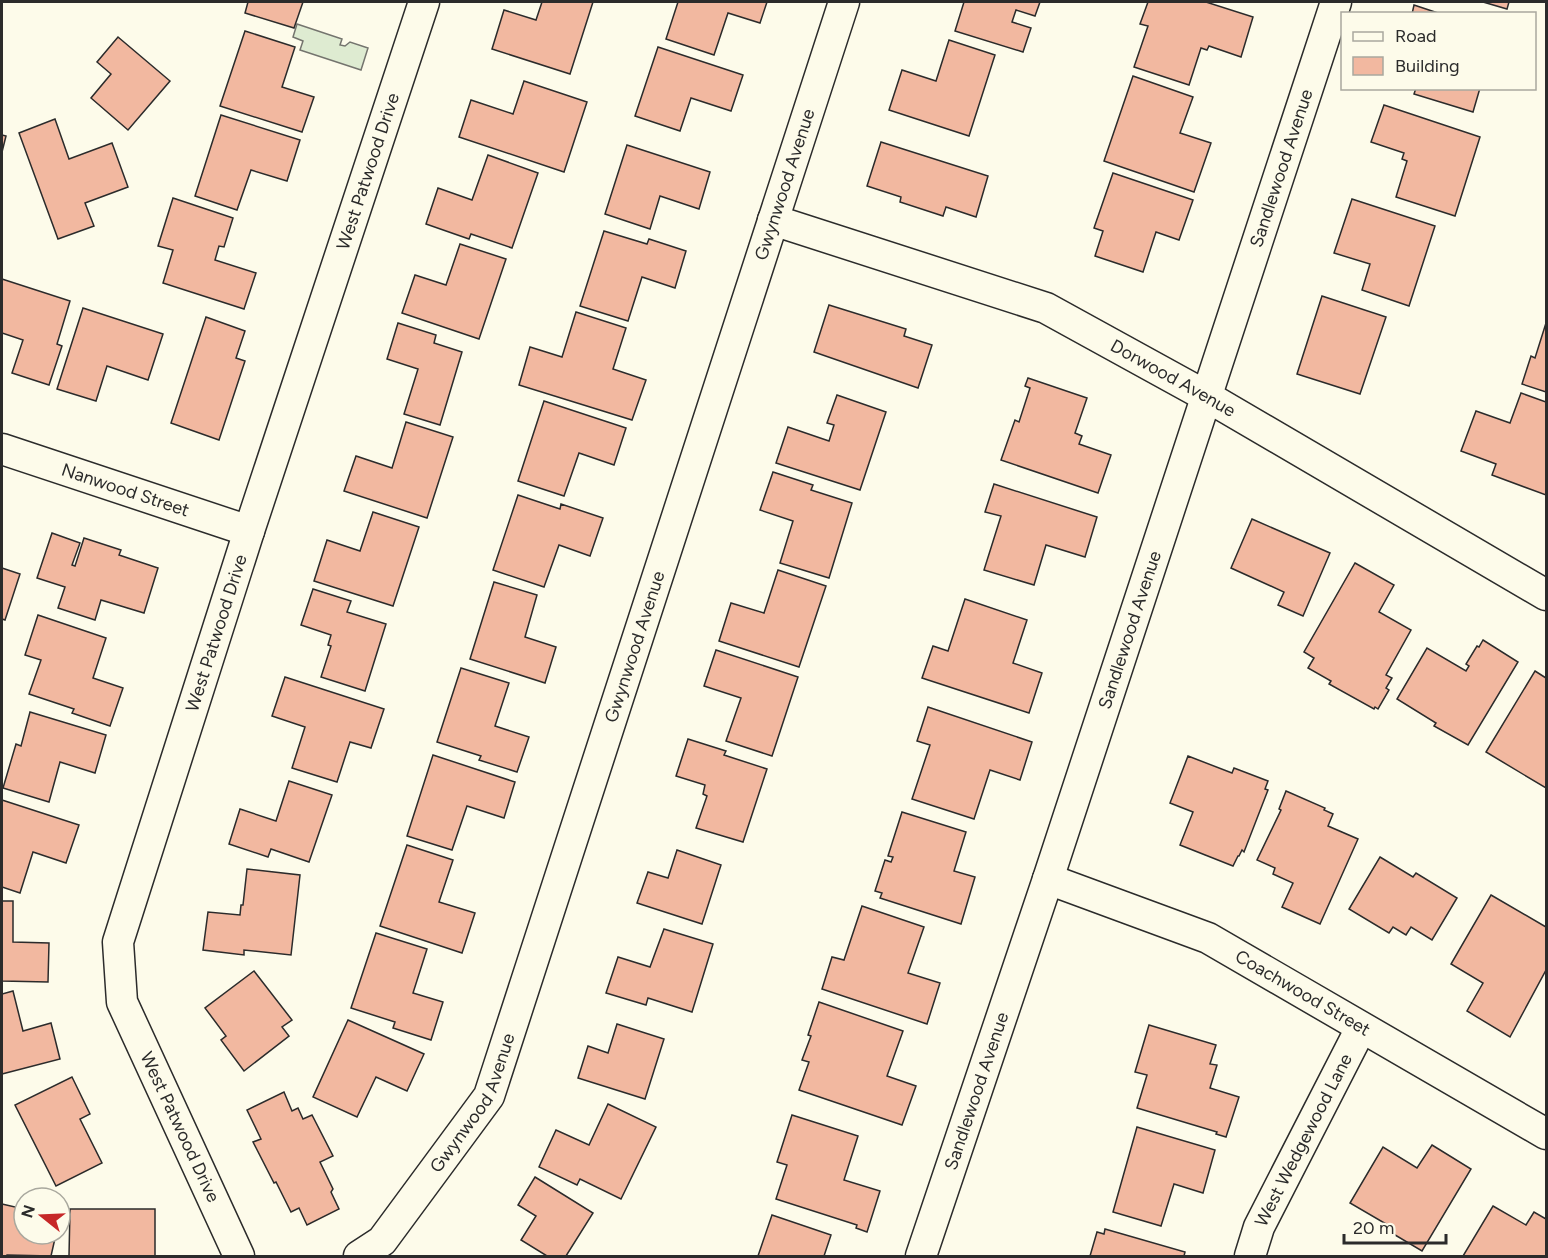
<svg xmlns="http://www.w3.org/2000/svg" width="1548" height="1258" viewBox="0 0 1548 1258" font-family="Figtree,sans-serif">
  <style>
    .green { fill: #deebd1; stroke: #74746e; stroke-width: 1.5 }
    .building { fill: #f2b8a0; stroke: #2b2b2b; stroke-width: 1.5 }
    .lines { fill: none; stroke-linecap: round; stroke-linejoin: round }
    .minor-casing { stroke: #2b2b2b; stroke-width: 33 }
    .minor { stroke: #fdfbea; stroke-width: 30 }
    .labels { text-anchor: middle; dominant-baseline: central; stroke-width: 4.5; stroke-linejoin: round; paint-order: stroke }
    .street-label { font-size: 18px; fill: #2b2b2b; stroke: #fdfbea }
  </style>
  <rect width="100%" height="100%" fill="#fdfbea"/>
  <polygon class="green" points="297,24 342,39 340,45 345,46 350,42 368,48 361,70 300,50 303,41 293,37"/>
  <g class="building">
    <polygon points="248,2 303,2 294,28 245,13"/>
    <polygon points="542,2 593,2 570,74 492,49 504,10 536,20"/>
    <polygon points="678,2 767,2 760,23 728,13 714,55 666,39"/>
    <polygon points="964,2 1040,2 1035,16 1016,10 1012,22 1031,28 1023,52 955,31"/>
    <polygon points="1148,2 1206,2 1253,17 1241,57 1209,46 1207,50 1201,48 1189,85 1134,67 1148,26 1140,24"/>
    <polygon points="1483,2 1509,2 1507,9"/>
    <polygon points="1414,5 1441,14 1412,14"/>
    <polygon points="245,31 295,47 282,87 314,97 302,132 220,106"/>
    <polygon points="118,37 170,81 128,130 91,98 111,74 97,62"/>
    <polygon points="949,40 995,55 969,136 889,110 902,70 936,81"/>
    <polygon points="658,47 743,75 731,111 691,98 680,131 635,116"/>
    <polygon points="1133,76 1193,97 1180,133 1211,143 1194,192 1104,161"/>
    <polygon points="524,81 587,102 564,172 459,137 471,100 513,114"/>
    <polygon points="1416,88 1480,88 1473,112 1414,94"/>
    <polygon points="1384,105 1480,137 1455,216 1396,197 1407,161 1402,159 1404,153 1371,142"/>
    <polygon points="221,115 300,140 287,181 251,170 237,210 195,196"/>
    <polygon points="55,119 69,159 112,143 128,187 85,203 94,226 58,239 19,133"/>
    <polygon points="2,135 6,136 2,152"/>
    <polygon points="881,142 988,176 976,217 946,207 943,216 900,202 901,197 867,186"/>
    <polygon points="627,145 710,172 699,209 660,196 650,229 605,214"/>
    <polygon points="488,155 538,173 512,248 471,234 469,239 426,224 438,188 472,200"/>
    <polygon points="1113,173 1193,200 1179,240 1156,232 1143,272 1095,256 1103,231 1094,228"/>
    <polygon points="173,198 233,218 224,247 219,246 215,260 256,273 244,309 163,283 173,250 158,246"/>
    <polygon points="1352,199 1435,226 1409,306 1362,290 1370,264 1334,253"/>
    <polygon points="604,231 647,244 649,239 686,251 675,288 642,277 628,321 580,306"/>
    <polygon points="460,244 506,259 479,339 402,313 415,275 446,285"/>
    <polygon points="2,279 70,301 57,344 62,346 49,385 12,373 23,340 2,333"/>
    <polygon points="1322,296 1386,317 1360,394 1297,374"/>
    <polygon points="829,305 906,329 904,336 932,345 918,388 814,352"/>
    <polygon points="83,308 163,334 148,380 107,366 96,401 57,389"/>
    <polygon points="576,312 626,328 613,369 646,380 632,420 519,385 530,347 562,357"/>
    <polygon points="206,317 245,331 236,358 245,361 219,440 171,423"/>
    <polygon points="398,323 436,335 434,343 462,352 440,425 404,414 418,369 387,359"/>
    <polygon points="1546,323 1546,392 1522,384 1531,356 1535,358"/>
    <polygon points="1028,378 1087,398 1075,433 1082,436 1079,444 1111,455 1098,493 1001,460 1015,420 1019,422 1030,388 1025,386"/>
    <polygon points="1521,393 1546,402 1546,495 1492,475 1496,464 1461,451 1476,411 1510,423"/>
    <polygon points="837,395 886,412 860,490 776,463 788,427 829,441 834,425 827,423"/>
    <polygon points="544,401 626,428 614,465 579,453 564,496 518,481"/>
    <polygon points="406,422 453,437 427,518 344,491 356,456 392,468"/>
    <polygon points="773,472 813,485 811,490 852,503 829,578 780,563 793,521 760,510"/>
    <polygon points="994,484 1097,517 1085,557 1046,545 1034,585 984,570 1001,516 985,512"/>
    <polygon points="518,495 560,509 561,504 603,518 590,556 559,545 544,587 493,570"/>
    <polygon points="373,512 419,527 393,606 314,581 327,540 360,551"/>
    <polygon points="1252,519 1330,553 1303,616 1278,605 1284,592 1231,568"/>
    <polygon points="52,533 80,543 72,565 75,566 84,538 121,550 119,555 158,568 144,613 101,600 95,620 58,608 65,587 37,578"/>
    <polygon points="1355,563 1394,585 1379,612 1411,630 1386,675 1392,678 1386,688 1389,690 1378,709 1375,707 1374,709 1329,684 1331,681 1308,668 1314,658 1304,652"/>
    <polygon points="2,568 20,574 5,620 2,619"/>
    <polygon points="778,570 826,586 799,667 719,641 731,603 764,613"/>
    <polygon points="494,582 537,595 525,637 556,647 545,683 470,659"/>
    <polygon points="313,589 351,601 347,612 386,624 365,691 321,677 331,646 328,645 331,635 301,625"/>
    <polygon points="965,599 1027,620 1013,663 1042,673 1029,713 922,678 933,646 948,651"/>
    <polygon points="38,615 106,638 93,678 123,688 110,726 72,713 74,709 29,694 41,660 25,655"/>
    <polygon points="1483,640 1518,662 1468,745 1434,726 1436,723 1397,699 1427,648 1466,671 1469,666 1466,664 1477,646 1479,647"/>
    <polygon points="716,650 798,677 772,756 726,741 741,698 704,686"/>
    <polygon points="461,668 509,683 495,726 529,737 517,772 479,760 481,756 437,742"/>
    <polygon points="1535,671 1546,678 1546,788 1486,752"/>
    <polygon points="285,677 384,709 371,748 350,742 337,782 292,768 305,727 272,716"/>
    <polygon points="928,707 1032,742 1020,780 990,770 974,819 912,799 930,745 917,741"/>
    <polygon points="30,712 106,735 95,773 60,762 49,802 3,788 16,744 21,746"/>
    <polygon points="688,739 726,751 724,755 767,769 743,842 696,828 707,796 703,794 705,785 676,776"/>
    <polygon points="433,755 515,782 504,818 467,806 452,850 407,836"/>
    <polygon points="1188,756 1232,773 1234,768 1268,781 1265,789 1268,790 1244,852 1242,850 1239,856 1238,856 1233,866 1180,845 1193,812 1170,803"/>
    <polygon points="289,781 332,795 309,862 271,849 268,857 229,844 240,809 276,821"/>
    <polygon points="1286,791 1325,808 1324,810 1333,814 1328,826 1358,839 1320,924 1282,907 1293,883 1273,874 1275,868 1257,860 1281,810 1279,809"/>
    <polygon points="2,800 79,825 66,863 33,852 20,893 2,887"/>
    <polygon points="902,812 966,832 954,871 975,877 961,924 880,898 882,893 875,891 885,860 891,862 893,857 888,856"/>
    <polygon points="407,845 453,860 439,902 475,913 462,953 380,926"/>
    <polygon points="677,850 721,865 702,924 637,903 648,872 668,878"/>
    <polygon points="1380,857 1413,877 1416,873 1457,898 1432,940 1411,927 1406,935 1393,927 1389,933 1349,909"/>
    <polygon points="247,869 300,875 291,955 244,950 244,955 203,950 208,912 240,915 241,905 243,905"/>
    <polygon points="1491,895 1546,927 1546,970 1510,1037 1467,1011 1483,983 1451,964"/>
    <polygon points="2,901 13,901 13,942 49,943 48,982 2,981"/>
    <polygon points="862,906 924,927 908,973 940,983 927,1024 822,989 832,957 844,960"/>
    <polygon points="664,929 713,944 692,1012 648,998 646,1005 606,993 618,957 650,967"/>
    <polygon points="376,933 427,949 413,993 443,1002 431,1040 393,1028 395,1022 351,1008"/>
    <polygon points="254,971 292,1020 282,1027 289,1036 244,1071 221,1040 226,1036 205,1008"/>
    <polygon points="13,991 23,1031 51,1023 60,1059 2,1074 2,994"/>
    <polygon points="819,1002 903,1031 887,1076 916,1086 902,1125 799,1090 809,1062 802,1060 811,1036 808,1035"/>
    <polygon points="348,1020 424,1054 407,1091 376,1077 357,1117 313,1097"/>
    <polygon points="617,1024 664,1039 645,1099 578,1078 588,1046 608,1053"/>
    <polygon points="1149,1025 1216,1045 1210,1064 1217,1065 1210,1088 1239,1097 1226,1137 1216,1134 1217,1132 1137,1108 1147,1075 1135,1072"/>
    <polygon points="72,1077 90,1114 80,1119 102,1163 56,1186 15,1105"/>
    <polygon points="284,1092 292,1111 298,1108 303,1119 312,1115 333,1156 320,1162 333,1189 331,1192 339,1209 307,1225 299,1208 291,1212 276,1182 274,1183 253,1142 261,1139 247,1110"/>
    <polygon points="608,1104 656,1127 621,1199 580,1179 577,1185 539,1167 556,1130 589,1145"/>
    <polygon points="792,1115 858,1136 844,1180 880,1191 867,1232 856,1228 857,1225 776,1199 787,1165 777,1162"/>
    <polygon points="1137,1127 1215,1150 1203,1193 1174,1184 1161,1226 1113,1212"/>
    <polygon points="1432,1145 1471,1169 1422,1251 1390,1232 1393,1228 1350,1203 1383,1147 1417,1168"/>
    <polygon points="535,1177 593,1213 566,1256 547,1256 521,1240 536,1216 518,1205"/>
    <polygon points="2,1204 24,1209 24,1234 56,1234 51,1256 7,1255 6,1256 2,1256"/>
    <polygon points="1493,1206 1526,1225 1534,1212 1546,1219 1546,1256 1463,1256"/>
    <polygon points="70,1209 155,1209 155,1256 69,1256"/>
    <polygon points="772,1215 831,1235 824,1256 758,1256"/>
    <polygon points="1105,1229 1185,1252 1184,1256 1090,1256 1097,1232 1104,1234"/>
  </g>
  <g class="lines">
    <g class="minor-casing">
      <g id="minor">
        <path id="s1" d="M773 220 1046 308 1206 396 1546 595"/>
        <path id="s2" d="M2 449 249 531"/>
        <path id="s3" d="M1048 879 1208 938 1546 1134"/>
        <path id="s4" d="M239 1256 122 1002 118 942 249 531 424 2"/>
        <path id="s5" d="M359 1256 382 1241 489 1096 844 2"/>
        <path id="s6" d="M921 1256 1048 879 1336 2"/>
        <path id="s7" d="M1250 1256 1259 1227 1361 1028"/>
      </g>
    </g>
    <use href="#minor" class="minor"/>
  </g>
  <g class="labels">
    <g class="street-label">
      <text stroke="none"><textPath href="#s6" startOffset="1146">Sandlewood Avenue</textPath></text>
      <text stroke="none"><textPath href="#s4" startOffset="1150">West Patwood Drive</textPath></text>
      <text stroke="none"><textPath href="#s5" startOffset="1166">Gwynwood Avenue</textPath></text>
      <text stroke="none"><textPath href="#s1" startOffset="432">Dorwood Avenue</textPath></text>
      <text stroke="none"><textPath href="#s2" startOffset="130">Nanwood Street</textPath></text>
      <text stroke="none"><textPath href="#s6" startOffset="660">Sandlewood Avenue</textPath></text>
      <text stroke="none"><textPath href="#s4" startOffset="664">West Patwood Drive</textPath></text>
      <text stroke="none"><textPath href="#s5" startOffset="680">Gwynwood Avenue</textPath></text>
      <text stroke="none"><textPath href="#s3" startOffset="280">Coachwood Street</textPath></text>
      <text stroke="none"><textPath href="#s6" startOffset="174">Sandlewood Avenue</textPath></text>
      <text stroke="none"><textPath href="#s5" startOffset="194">Gwynwood Avenue</textPath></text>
      <text transform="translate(180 1127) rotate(65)">West Patwood Drive</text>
      <text stroke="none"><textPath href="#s7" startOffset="128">West Wedgewood Lane</textPath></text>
    </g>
  </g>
  <rect width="1548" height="1258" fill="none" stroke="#2b2b2b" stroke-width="6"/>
  <rect x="1341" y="12" width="195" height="78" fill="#fdfbea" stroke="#a9a89e" stroke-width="1.5"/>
  <rect x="1353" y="32" width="30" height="9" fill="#fdfbea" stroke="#a9a89e" stroke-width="1.5"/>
  <text x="1395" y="42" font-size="18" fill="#2b2b2b">Road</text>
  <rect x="1353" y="57" width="30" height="18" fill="#f2b8a0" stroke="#a9a89e" stroke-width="1.5"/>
  <text x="1395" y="72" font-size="18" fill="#2b2b2b">Building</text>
  <g transform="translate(42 1216) rotate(288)"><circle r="28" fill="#fdfbea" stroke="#a9a89e" stroke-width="1.5"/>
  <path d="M0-4.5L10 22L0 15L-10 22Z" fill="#c62828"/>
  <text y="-9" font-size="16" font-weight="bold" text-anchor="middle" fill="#2b2b2b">N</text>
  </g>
  <path d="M1344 1234v9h102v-9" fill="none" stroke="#2b2b2b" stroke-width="3"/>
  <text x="1353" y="1234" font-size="18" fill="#2b2b2b" stroke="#fdfbea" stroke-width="4.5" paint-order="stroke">20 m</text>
</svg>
